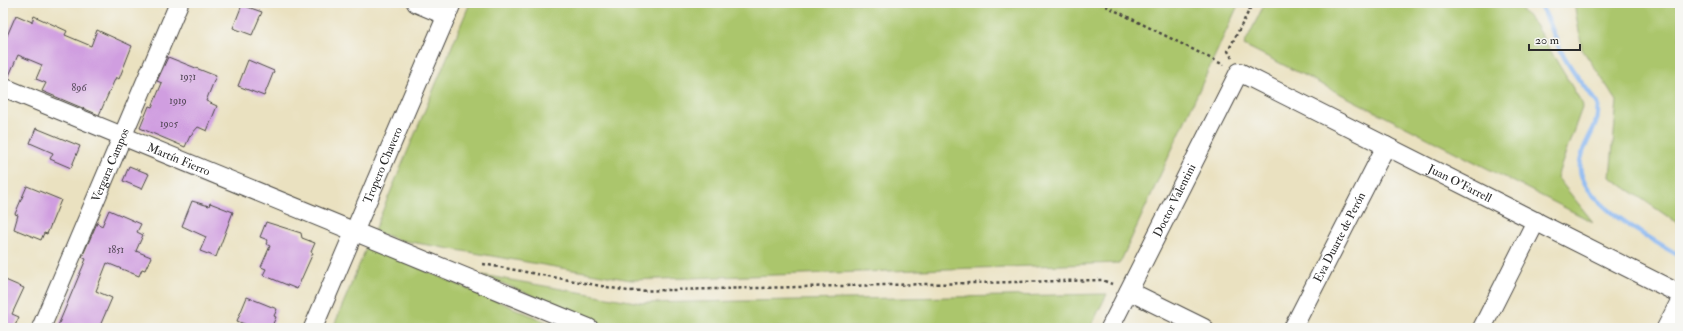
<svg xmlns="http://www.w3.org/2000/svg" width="1683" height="331" viewBox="0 0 1683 331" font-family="'IM FELL Double Pica',serif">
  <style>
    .green { fill: #abc66c; stroke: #6b784c }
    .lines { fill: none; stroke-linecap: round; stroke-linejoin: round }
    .stream { stroke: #86b5f1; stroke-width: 5 }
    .building { fill: #d09ee0 }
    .street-casing { stroke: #484641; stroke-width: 20 }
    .path { stroke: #484641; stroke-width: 2.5; stroke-dasharray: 3 3; stroke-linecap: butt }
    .street { stroke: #fff; stroke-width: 18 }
    .labels { text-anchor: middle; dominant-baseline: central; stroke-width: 3; stroke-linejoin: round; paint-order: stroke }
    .number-label { font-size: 10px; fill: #544858 }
    .street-label { font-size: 12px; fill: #2b2b2b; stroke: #f6f6f2 }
  </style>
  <rect width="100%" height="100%" fill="#f6f6f2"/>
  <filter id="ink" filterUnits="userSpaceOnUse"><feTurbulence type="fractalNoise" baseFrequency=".025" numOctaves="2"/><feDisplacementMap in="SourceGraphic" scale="8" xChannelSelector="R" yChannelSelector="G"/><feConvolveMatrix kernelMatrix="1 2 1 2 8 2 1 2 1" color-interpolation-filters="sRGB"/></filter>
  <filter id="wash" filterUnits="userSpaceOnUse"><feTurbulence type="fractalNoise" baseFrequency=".012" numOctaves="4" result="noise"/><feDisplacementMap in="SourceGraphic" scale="16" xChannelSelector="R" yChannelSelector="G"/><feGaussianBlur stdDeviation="0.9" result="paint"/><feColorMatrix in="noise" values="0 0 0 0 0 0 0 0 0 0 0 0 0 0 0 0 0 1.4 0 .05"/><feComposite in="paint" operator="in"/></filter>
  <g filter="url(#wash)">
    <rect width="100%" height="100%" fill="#eae1c0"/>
    <g class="green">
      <polygon points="470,3 1239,3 1120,263 631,280 399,240 374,231"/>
      <polygon points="1265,3 1516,3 1535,25 1583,105 1557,177 1593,222 1244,45"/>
      <polygon points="1574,3 1680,3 1680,225 1610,177 1617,101 1582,49"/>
      <polygon points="367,246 561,328 333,328"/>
      <polygon points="482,275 641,303 1107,294 1090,328 613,328"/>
    </g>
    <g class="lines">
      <path class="stream" d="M1538 3C1549 16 1552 32 1559 47 1569 68 1584 86 1598 104 1598 109 1598 116 1596 122 1591 137 1580 150 1580 167 1581 203 1653 240 1680 256"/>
    </g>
    <g id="blocks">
      <g class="building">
        <polygon points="242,5 262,12 252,35 233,28"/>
        <polygon points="16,15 32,22 34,16 67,31 65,35 91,46 97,30 132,46 119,79 116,77 99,115 42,91 46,83 36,79 42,65 18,55 8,78 3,77 3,45"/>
        <polygon points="168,57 216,76 206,101 217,106 207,131 198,127 190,136 185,147 140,128 149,106 152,107 162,83 157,81"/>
        <polygon points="248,60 274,71 264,96 238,86"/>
        <polygon points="36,128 80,146 71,168 50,159 53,153 30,143"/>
        <polygon points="129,166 149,174 142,189 123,181"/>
        <polygon points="27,186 61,200 47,234 44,233 41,240 14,229 18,215 15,214"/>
        <polygon points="192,201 209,206 210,203 233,212 216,257 200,251 206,237 182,226"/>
        <polygon points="109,210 141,224 137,232 143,235 136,251 151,257 145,270 142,269 139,276 107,263 96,291 112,298 99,328 57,328 86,259 82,257 97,223 102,226"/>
        <polygon points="266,222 301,233 302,238 315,243 311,252 313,253 297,289 263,275 266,269 261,267 270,246 266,244 268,240 260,237"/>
        <polygon points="3,279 24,288 12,314 19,317 14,328 3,328"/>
        <polygon points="247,297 277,309 274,316 276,317 271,328 254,328 237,321"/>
      </g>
    </g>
  </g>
  <g filter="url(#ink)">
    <use href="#blocks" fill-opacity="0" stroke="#484641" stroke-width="1"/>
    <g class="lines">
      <g class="street-casing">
        <g id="street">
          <polyline points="416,3 447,16"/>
          <path id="s1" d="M3 87 589 328"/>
          <polyline points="1129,291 1204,328"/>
          <path id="s2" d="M41 328 179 3"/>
          <path id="s3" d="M313 328 452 3"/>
          <path id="s4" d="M1110 328 1239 72 1680 294"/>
          <path id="s5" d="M1293 328 1386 146"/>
          <polyline points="1482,328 1536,221"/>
          <polyline points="1666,328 1680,301"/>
        </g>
      </g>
      <g class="path">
        <polyline points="1100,3 1224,65"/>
        <polyline points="1232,58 1228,51 1253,3"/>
        <polyline points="483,264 628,291 1102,280 1112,284"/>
      </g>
      <use href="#street" class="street"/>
    </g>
  </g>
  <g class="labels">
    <g class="number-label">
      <text x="188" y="77">1931</text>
      <text x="79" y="88">896</text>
      <text x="178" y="101">1919</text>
      <text x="169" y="124">1905</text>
      <text x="116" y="250">1851</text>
    </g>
    <g class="street-label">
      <text stroke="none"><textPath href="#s1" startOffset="190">Martín Fierro</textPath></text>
      <text stroke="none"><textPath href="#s2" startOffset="177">Vergara Campos</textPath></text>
      <text stroke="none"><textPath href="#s3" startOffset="177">Tropero Chavero</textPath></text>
      <text stroke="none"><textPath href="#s4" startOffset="534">Juan O'Farrell</textPath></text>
      <text stroke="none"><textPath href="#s4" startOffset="143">Doctor Valentini</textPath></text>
      <text stroke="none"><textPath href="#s5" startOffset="102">Eva Duarte de Perón</textPath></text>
    </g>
  </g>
  <rect width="1683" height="331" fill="none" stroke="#f6f6f2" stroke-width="16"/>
  <path d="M1529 44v6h51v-6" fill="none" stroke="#2b2b2b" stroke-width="2"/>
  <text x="1535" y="44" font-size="12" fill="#2b2b2b" stroke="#f6f6f2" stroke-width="3" paint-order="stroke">20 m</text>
</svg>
